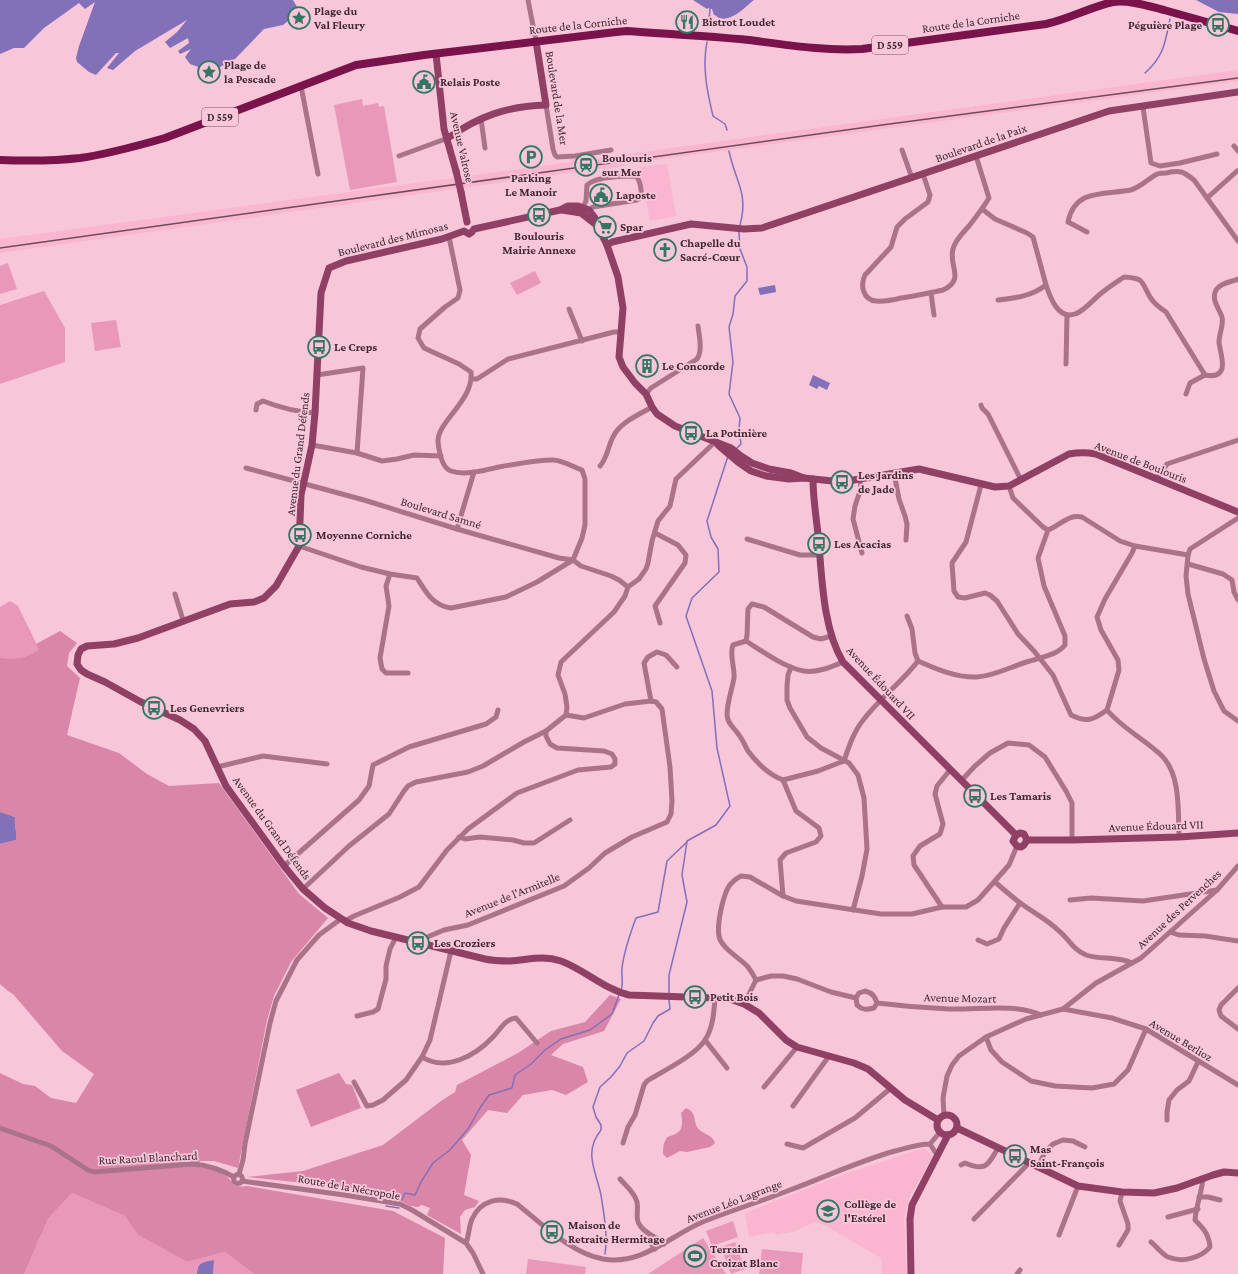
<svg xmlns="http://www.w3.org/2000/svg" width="1238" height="1274" viewBox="0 0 1238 1274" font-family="'Crimson Pro',serif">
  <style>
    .built { fill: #fab5d0 }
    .green { fill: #e998b9 }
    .forest { fill: #d986a8 }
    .water { fill: #8270b9 }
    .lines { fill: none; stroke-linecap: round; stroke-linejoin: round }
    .stream { stroke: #8270b9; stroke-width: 1.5 }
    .street { stroke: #ab7389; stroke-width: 5 }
    .secondary { stroke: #904064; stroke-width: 7 }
    .primary { stroke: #7a134b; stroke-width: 8 }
    .rail { stroke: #6b4d59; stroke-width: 1.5 }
    .secondary-bridge { stroke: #904064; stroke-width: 7 }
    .labels { text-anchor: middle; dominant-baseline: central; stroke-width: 3.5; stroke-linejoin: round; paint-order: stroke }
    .shield { fill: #f8c6d9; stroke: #765763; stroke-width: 1 }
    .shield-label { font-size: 11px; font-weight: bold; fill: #3f2831 }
    .poi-label { font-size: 12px; font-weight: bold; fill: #3f2831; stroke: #f8c6d9; text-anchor: start }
    .street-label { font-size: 12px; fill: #3f2831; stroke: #f8c6d9 }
  </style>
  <rect width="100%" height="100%" fill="#f8c6d9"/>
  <g class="built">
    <polygon points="1238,70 1238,81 625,164 625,166 611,168 611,170 608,171 603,171 602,168 583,171 576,174 575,172 0,253 0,239 571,162 571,159 579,158 579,161 585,160"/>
    <polygon points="667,164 676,216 650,221 639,167"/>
    <polygon points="924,1148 933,1156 910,1196 904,1217 907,1274 882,1274 881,1258 826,1226 815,1222 793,1232 775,1235 774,1232 749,1237 745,1213 839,1176"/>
  </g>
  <g class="green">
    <polygon points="362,99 363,106 378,103 379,107 384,106 397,182 350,190 334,105"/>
    <polygon points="8,263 17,289 0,294 0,266"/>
    <polygon points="535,271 541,283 517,295 510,283"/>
    <polygon points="44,291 65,328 65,362 0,384 0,305"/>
    <polygon points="116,320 121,347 95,351 91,323"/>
    <path d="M10 601 18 606 39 649C27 659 15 659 0 658V607Z"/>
    <polygon points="72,1193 125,1216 138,1235 187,1262 225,1252 254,1274 213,1274 214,1260 197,1268 197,1274 24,1274 48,1219"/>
    <polygon points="733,1221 738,1237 712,1246 706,1231"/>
    <polygon points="703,1238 726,1274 648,1274"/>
    <polygon points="735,1242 745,1269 731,1274 721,1247"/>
    <polygon points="762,1249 803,1253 801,1274 759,1274"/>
    <polygon points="528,1259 586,1267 585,1274 526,1274"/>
  </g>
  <g class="forest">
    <path d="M60 631 77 643 69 653 67 666 80 678 67 735 119 753 147 774 169 786 219 783 299 894 328 918 291 962 274 996 267 1020 238 1168 214 1161H200L199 1167C206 1168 221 1171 226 1176 236 1184 230 1188 247 1186L393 1211 445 1238 443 1274H254L225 1252 187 1262 138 1235 125 1216 72 1193 48 1219 24 1274H0V1073L23 1084 35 1086 51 1098 76 1103 94 1074 62 1051 13 994 8 991 0 984V844L16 840C17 832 14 825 15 817L0 812V658C15 659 27 659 39 649L36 644Z"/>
    <polygon points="610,995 621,999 604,1031 563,1044 551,1055 583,1067 588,1082 566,1095 552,1090 523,1095 507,1113 488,1110 462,1140 471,1155 464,1195 479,1201 475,1207 465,1210 460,1217 461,1234 427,1215 430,1208 422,1205 418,1207 410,1206 394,1197 351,1193 352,1188 247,1177 303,1171 383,1145 441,1101 455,1092 457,1085 518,1053 551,1031 585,1022"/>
    <polygon points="339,1073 346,1084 352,1085 361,1108 311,1127 296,1090"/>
    <path d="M686 1108C699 1113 691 1124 701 1131 706 1135 712 1135 715 1143L710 1147 687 1152 680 1151 667 1158 663 1154C663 1149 663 1144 666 1139 668 1135 673 1136 677 1133 684 1129 682 1119 681 1113Z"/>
  </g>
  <g class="water">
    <polygon points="0,0 293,0 300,12 283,25 264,29 235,59 216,69 204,69 190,64 185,57 191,49 180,54 178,51 189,43 188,38 170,48 165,42 177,32 187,20 135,51 113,70 107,68 119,53 116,53 96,75 89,72 77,62 76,58 79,46 95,2 85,9 79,3 44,28 24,48 14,48 0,54"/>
    <path d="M693 0H754C745 7 732 22 719 18 717 17 716 15 714 15L712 9 708 8 707 9Z"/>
    <polygon points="1196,0 1238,0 1238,14 1219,12"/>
    <polygon points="775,285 776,292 760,295 758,288"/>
    <polygon points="813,375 830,383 827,390 819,386 817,389 809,385"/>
    <path d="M0 812 15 817C14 825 17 832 16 840L0 844Z"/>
    <path d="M214 1260 213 1274H197C197 1262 204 1262 214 1260Z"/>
  </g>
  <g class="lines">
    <g class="stream">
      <polyline points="709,21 710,8"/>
      <path d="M707 42C702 67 707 91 713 116L725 124 727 130"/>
      <path d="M1145 73C1164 56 1165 43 1170 19"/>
      <path d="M729 151C735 181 749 193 740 225"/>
      <polyline points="735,450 741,444 739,429 740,418 729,394 733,362 729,327 733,314 735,296 747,281 747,267 740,249 739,232"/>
      <path d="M621 990C624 983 621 975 622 968 624 951 630 934 636 918L658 912 667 861 687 842"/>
      <polyline points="669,994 669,975 687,902 682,875 687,841 716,825 730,806 717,748 712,691 686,616 692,598 719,572 718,549 711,537 707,521 728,456"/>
      <polyline points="402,1200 405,1193 415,1195 421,1182 433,1163 450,1150 468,1129 480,1108 489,1095 512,1088 515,1075 531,1064 545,1050 561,1039 590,1030 612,1014 619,995"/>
      <polyline points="386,1206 399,1208"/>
      <path d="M605 1254C608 1235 604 1215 601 1195 596 1171 583 1152 601 1130V1125L596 1117 593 1107 600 1087 611 1077 620 1066 627 1053 644 1041 653 1023 658 1016 670 1009 669 1000"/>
    </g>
    <g class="street">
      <polyline points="528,0 536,41"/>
      <polyline points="301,86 318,174"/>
      <polyline points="546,105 553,149 555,155 557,157 575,156 611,150"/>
      <polyline points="1143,107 1151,163 1160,166 1180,163 1217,154"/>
      <polyline points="481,119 485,148"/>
      <polyline points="1234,146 1238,151"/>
      <polyline points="902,150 912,178"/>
      <polyline points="399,156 448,138"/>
      <path d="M923 174 930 195 928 202 905 219 897 227 891 247 865 275C860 285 863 300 876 301 884 302 893 300 901 298 915 296 929 293 943 290 966 279 948 266 953 249 955 240 963 233 969 226 976 217 983 208 989 198L976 156"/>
      <polyline points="1207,198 1237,171"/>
      <path d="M583 207 586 201 587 185C596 176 623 176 636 176 640 180 642 191 641 197L637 200 593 207 588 211"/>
      <path d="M982 209 995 219 1027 233 1033 237 1046 285C1032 296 1016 298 998 300"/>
      <path d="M1087 232 1068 222C1075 188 1105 195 1131 190 1141 187 1148 179 1157 174 1160 173 1164 173 1166 173 1180 170 1183 171 1194 180L1238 241"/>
      <path d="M449 237 460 290 458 298 445 307 420 329 418 338 424 348 459 364 471 372C474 401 437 421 438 442 439 451 442 468 451 471 464 476 486 470 499 467 517 464 535 460 553 460 562 460 573 467 582 470L585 479V525L582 538 573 560"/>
      <path d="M1046 285C1050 297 1058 320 1075 314 1084 311 1092 301 1099 295 1107 288 1115 283 1124 277 1144 278 1141 281 1150 297 1154 304 1160 308 1166 312L1205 375"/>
      <polyline points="931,293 934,315"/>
      <polyline points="569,309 582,341"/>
      <polyline points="1066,364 1067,315"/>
      <polyline points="317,375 363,368 357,453"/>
      <path d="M1205 375C1232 380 1220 354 1219 342 1219 334 1224 325 1222 317 1219 308 1211 300 1216 290 1220 283 1231 282 1238 279"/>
      <polyline points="472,379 477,379 508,359 614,332 621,332"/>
      <path d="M646 394 651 388 697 359C703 350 699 336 698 326"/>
      <polyline points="1186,394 1190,383 1205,375"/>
      <polyline points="981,405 982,408 988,414 1021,480"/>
      <path d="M256 410 257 404 263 401C281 408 296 412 315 413"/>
      <polyline points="312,445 357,453 382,461 397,459 414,455 441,456"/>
      <path d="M600 466C608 457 608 445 614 435 621 422 640 414 652 407"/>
      <polyline points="246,468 364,500 457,529 559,558 573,560 581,566 611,576 619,580 628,587 625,596 614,612 561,662 558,675 565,694 567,707 566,715 546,731 546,736 550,744 557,748 604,751 612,754 615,759 615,764 611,767 578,770 517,793 468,829 447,850 419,887 400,897 354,916 345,921"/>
      <polyline points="894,473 899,499 905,516 907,524 906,540"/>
      <polyline points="1157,478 1167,464 1238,440"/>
      <polyline points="860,479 861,488 855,506 853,519 862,553"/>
      <path d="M981 485 966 542 952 563 954 591 958 597 965 598 985 593 990 595 997 601 1018 634 1034 651 1053 675 1071 715C1087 723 1093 720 1107 710"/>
      <path d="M1009 486 1013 498 1043 527 1048 530C1061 525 1068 514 1082 517L1120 541 1135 546 1188 555"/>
      <polyline points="1238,518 1190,549 1188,555 1186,576 1188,594 1204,659 1214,691 1224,711 1238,721"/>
      <polyline points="457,529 474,472"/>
      <polyline points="655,533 678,545 686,555 685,563 655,606 660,623"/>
      <polyline points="747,539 800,555 820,555"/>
      <path d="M299 546 361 567 390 574 417 578C426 592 433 606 451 608L506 597 537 582 573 560"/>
      <path d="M1135 546 1132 553 1105 599 1097 617 1101 630 1118 660 1119 670 1107 710C1122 728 1144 739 1161 755 1181 774 1178 811 1179 837"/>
      <polyline points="1188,564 1223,574 1232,580 1234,592 1238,600"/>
      <polyline points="390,574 386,586 389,606 380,658 382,669 386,673 408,673"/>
      <polyline points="628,587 639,579 646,569 648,563 652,541 658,521 670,506 676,479 715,442"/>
      <polyline points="175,594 183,620"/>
      <polyline points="907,616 912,629 915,653 918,661"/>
      <path d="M746 641C762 651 785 668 804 671 817 673 831 667 843 662"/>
      <polyline points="791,667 788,675 787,686 787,700 790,708 807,737 821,748 849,763 858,775 864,798 867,849 862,876 853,910"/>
      <polyline points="651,701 644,663 648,657 657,652 666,655 677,667"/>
      <polyline points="217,767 263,756 327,764"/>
      <path d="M783 780 818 771 844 761C849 746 854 731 864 719 880 698 902 682 918 661 936 669 957 678 977 677 995 676 1012 666 1030 661 1042 657 1057 655 1065 645V636L1044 586 1038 558 1048 530"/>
      <path d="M783 780C770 775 757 763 748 751 745 746 743 740 739 735 734 727 728 725 727 715 727 702 732 690 734 678 735 667 729 655 733 645L746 641 747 635 748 609 752 604 764 607 813 637 821 639 831 636"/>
      <polyline points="961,781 975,766 990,753 1008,743 1029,745 1045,757 1066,791 1072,803 1072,840"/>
      <polyline points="459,837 465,839 480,837 513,840 524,843 534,843 570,820"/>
      <polyline points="284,866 359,800 369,786 373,765 409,747 486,724 496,717 498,710"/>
      <path d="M995 882C1003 889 1011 896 1019 902 1032 912 1047 919 1059 931 1070 940 1072 949 1086 955 1100 960 1117 956 1132 963"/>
      <polyline points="303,889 349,846 389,814 404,791 408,786 416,782 468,772 483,766 524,742 546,731"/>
      <polyline points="783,896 780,860 786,853 816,842 821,836 819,828 796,811 783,780"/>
      <polyline points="1070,900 1091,898 1143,901 1217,890"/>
      <polyline points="942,907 914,865 913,856 920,846 940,834 943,824 935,794 937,786 950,770"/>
      <polyline points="1170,932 1179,935 1205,936 1238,941"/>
      <polyline points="978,940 987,944 999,939 1004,928 1020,903"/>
      <polyline points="422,944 425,938 444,930 468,925 564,886 589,868 605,853 632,837 667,822 671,814 672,801 670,767 662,709 656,702 651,701 625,704 584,718 566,715"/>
      <path d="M756 980C754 976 751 971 748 967 740 958 721 948 719 936 717 925 720 915 722 905 726 890 728 883 741 876L750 877 783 896 796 901 881 914H912L942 907H966L978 900 1009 865 1017 846"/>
      <polyline points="756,980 771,976 783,976 797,979 831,992 856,998"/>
      <polyline points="1238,988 1221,1005 1219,1010 1221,1016 1238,1029"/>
      <path d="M865 991C872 993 875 996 877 1003L874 1008C866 1010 862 1010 857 1005L856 998 859 993Z"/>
      <path d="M877 1003C901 1006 925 1008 949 1009 977 1010 1015 1003 1041 1015"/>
      <polyline points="744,1004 756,980"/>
      <polyline points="1063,1009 1112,1018 1146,1029 1238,1085"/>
      <polyline points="357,1016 373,1012 378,1009 386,979 386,966 390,949 396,937"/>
      <polyline points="986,1037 991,1050 1002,1062 1031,1081 1055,1086 1092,1088 1114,1084 1128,1070 1146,1029"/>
      <polyline points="705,1040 727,1068"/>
      <path d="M422 1057C446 1072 475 1056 493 1037 500 1030 505 1019 516 1018L537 1043"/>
      <polyline points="354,1082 367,1106 373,1105 383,1100 406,1080 422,1057 430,1040 451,951"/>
      <polyline points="764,1087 797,1047"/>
      <polyline points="793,1106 829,1056"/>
      <polyline points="944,1115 943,1098 947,1076 952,1065 959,1056 986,1037 1026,1019 1063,1009 1096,983 1141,958 1217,890 1238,866"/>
      <polyline points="1167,1120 1167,1112 1169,1100 1177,1090 1189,1081 1198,1062"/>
      <path d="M0 1128 51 1146 88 1170 94 1172 192 1164C208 1165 220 1169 234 1177"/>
      <path d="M623 1143 628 1127 635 1115 644 1085 647 1081C663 1071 696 1055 705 1040 713 1028 714 1012 715 998"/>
      <polyline points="787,1144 803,1148 855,1118 891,1088"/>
      <polyline points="930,1144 937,1155"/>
      <path d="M961 1165 965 1163C986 1172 988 1165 998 1148"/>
      <polyline points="1038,1167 1045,1152 1053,1144 1063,1140 1073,1141 1085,1147"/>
      <polyline points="239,1174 243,1160 245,1144 270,1023 276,1001 297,960 319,935 338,921 339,918"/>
      <circle cx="238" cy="1179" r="4.5"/>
      <path d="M620 1179C626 1186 635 1193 637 1202 639 1211 634 1219 641 1227 648 1235 657 1237 664 1244"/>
      <polyline points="242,1181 344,1195 400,1204 412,1210 466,1243 473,1253 483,1274"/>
      <polyline points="1199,1197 1208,1197 1220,1200"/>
      <polyline points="1168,1217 1198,1209"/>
      <polyline points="974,1219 1029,1163"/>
      <polyline points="650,1235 652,1245 655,1249"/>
      <polyline points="1059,1235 1078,1186"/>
      <path d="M1151 1242C1156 1246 1162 1254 1168 1257 1182 1263 1201 1258 1210 1247 1209 1234 1203 1228 1195 1220 1196 1206 1202 1192 1203 1178"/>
      <path d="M466 1243C469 1235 469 1226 472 1219 481 1200 499 1196 517 1204 541 1223 572 1254 603 1259 643 1266 670 1235 705 1221 733 1210 762 1201 790 1190 825 1177 859 1161 895 1151 907 1148 918 1144 930 1144L940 1132"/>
      <polyline points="1119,1245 1128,1230 1128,1224 1120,1201 1122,1192"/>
      <polyline points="1017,1274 1020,1270"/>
    </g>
    <g class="secondary">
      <polyline points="436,54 444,129 456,171"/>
      <path d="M448 138C479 116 508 106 546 105L536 41"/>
      <polyline points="461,192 467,222"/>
      <polyline points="562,210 581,213 595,224"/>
      <polyline points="607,245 612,242 691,224 744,229 762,228 1109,111 1238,92"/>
      <path d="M718 445 738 462 751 471 766 476 789 479 804 478 842 482 919 469 995 487 1009 486 1069 454C1079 452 1086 452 1096 454L1238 512"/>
      <path d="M804 478 791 473 769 469 752 463 741 456 731 448 675 426 657 414 652 407 646 394 635 383 623 367 619 357 623 308 618 277 607 245 597 225 595 218 589 210 578 206H568L560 210 474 229 472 232 469 234 464 231 442 239 346 261 329 268 321 293 315 413 312 445 301 495 299 546 276 586 264 598 254 602 230 604 138 638 114 644 87 646 81 649 78 655 77 664 81 670 87 674 105 682 141 702 180 720 194 729 205 741 226 786 284 866 303 889 325 908 348 923 371 931 485 959C494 961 501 961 510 961 528 960 543 955 561 961 585 970 604 989 629 995L715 998 730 999 744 1004 759 1013 786 1040 797 1047 854 1063 868 1069 905 1100 938 1120"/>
      <path d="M813 479C813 497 816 516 818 534 822 574 822 627 843 662L1016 835"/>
      <polyline points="1016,835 1013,841 1017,846 1021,847 1024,845 1027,840"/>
      <polyline points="1016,835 1020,833 1024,834 1027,840"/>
      <polyline points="1027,840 1072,840 1179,837 1238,833"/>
      <circle cx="947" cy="1125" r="10"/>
      <polyline points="957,1128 1078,1186 1122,1192 1154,1193 1177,1188 1213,1175 1224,1172 1238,1173"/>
      <polyline points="911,1274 910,1219 912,1205 948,1135"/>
    </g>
    <path class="primary" d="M0 160C27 161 54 161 80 158 109 154 137 146 165 138L356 65 424 55 616 32 627 31C668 34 709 36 749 40 787 45 824 51 862 49L1046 24C1069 19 1090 7 1113 2 1130 0 1148 6 1164 10 1189 17 1214 24 1238 31"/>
    <polyline class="rail" points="0,248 882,125 1238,78"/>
    <polyline class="secondary-bridge" points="456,171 461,192"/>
  </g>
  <defs>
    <g id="sight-ring" transform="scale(1.15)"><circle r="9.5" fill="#f8c6d9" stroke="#347564" stroke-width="1.5"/><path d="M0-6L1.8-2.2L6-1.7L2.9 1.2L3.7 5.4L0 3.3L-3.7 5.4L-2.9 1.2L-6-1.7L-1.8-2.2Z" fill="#347564"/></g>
    <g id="restaurant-ring" transform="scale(1.15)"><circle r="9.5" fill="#f8c6d9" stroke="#347564" stroke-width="1.5"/><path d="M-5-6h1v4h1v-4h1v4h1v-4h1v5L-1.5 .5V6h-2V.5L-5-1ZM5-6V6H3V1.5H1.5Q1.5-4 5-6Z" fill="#347564"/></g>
    <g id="bus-ring" transform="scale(1.15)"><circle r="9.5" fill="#f8c6d9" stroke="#347564" stroke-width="1.5"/><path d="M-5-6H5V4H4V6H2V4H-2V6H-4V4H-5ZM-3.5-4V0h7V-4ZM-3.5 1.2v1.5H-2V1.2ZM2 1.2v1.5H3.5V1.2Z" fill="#347564"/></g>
    <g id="civic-ring" transform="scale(1.15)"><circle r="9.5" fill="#f8c6d9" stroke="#347564" stroke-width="1.5"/><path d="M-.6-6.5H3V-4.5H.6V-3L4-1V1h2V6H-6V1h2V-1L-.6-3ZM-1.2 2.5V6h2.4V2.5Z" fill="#347564"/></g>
    <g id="parking-ring" transform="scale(1.15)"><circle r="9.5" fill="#f8c6d9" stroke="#347564" stroke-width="1.5"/><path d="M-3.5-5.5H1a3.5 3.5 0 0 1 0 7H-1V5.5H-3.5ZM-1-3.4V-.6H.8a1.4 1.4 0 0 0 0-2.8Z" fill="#347564"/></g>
    <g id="station-ring" transform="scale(1.15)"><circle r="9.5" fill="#f8c6d9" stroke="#347564" stroke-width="1.5"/><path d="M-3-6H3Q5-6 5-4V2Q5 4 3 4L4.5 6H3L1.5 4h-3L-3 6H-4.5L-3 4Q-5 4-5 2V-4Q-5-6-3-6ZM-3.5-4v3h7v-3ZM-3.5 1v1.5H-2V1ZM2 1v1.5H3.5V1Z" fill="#347564"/></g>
    <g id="supermarket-ring" transform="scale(1.15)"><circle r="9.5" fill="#f8c6d9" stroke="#347564" stroke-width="1.5"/><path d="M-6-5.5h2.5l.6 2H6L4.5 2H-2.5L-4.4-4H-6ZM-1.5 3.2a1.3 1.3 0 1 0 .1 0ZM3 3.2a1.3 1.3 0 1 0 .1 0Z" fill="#347564"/></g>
    <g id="church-ring" transform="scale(1.15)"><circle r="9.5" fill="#f8c6d9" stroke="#347564" stroke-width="1.5"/><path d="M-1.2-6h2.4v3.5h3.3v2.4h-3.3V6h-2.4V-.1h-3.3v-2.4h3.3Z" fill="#347564"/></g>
    <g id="building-ring" transform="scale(1.15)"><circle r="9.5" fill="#f8c6d9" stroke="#347564" stroke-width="1.5"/><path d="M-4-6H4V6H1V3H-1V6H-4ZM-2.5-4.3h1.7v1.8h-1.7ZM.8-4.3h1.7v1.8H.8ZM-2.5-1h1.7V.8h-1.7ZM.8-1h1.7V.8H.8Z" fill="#347564"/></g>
    <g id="school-ring" transform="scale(1.15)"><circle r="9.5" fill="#f8c6d9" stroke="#347564" stroke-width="1.5"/><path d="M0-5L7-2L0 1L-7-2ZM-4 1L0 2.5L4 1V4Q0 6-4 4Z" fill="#347564"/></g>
    <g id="stadium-ring" transform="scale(1.15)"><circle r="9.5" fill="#f8c6d9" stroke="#347564" stroke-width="1.5"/><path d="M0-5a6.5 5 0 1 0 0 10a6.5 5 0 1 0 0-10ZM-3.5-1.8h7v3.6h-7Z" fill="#347564"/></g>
  </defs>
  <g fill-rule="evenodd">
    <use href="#sight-ring" x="299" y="18"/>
    <use href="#restaurant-ring" x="687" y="22"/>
    <use href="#bus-ring" x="1218" y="25"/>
    <use href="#sight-ring" x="209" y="72"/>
    <use href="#civic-ring" x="424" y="82"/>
    <use href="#parking-ring" x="531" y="157"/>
    <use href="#station-ring" x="586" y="165"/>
    <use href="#civic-ring" x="601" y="195"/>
    <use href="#bus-ring" x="539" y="215"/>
    <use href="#supermarket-ring" x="605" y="227"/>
    <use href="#church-ring" x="665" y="250"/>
    <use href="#bus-ring" x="319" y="347"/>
    <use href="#building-ring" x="647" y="366"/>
    <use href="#bus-ring" x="691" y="433"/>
    <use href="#bus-ring" x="842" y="482"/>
    <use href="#bus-ring" x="300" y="535"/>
    <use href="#bus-ring" x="819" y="544"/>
    <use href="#bus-ring" x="154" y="708"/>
    <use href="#bus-ring" x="975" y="796"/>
    <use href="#bus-ring" x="418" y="943"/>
    <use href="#bus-ring" x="695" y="997"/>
    <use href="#bus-ring" x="1015" y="1156"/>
    <use href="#school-ring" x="828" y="1211"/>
    <use href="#bus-ring" x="552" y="1232"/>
    <use href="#stadium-ring" x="695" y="1256"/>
  </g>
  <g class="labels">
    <g class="shield">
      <rect x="872" y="36" width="36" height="18" rx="3"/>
      <rect x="202" y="108" width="36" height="18" rx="3"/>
    </g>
    <g class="shield-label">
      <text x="890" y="45">D 559</text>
      <text x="220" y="117">D 559</text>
    </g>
    <g class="poi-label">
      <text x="314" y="11">Plage du<tspan x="314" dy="14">Val Fleury</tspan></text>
      <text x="702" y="22">Bistrot Loudet</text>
      <text x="1202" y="25" text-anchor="end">Péguière Plage</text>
      <text x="224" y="65">Plage de<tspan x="224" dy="14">la Pescade</tspan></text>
      <text x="440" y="82">Relais Poste</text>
      <text x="602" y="158">Boulouris<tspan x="602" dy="14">sur Mer</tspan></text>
      <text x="531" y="178" text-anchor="middle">Parking<tspan x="531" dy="14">Le Manoir</tspan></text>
      <text x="616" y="195">Laposte</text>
      <text x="620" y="227">Spar</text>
      <text x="539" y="236" text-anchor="middle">Boulouris<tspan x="539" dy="14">Mairie Annexe</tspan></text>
      <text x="680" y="243">Chapelle du<tspan x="680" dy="14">Sacré-Cœur</tspan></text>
      <text x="334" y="347">Le Creps</text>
      <text x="662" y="366">Le Concorde</text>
      <text x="706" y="433">La Potinière</text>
      <text x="858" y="475">Les Jardins<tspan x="858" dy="14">de Jade</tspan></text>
      <text x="316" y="535">Moyenne Corniche</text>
      <text x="834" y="544">Les Acacias</text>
      <text x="170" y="708">Les Genevriers</text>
      <text x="990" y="796">Les Tamaris</text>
      <text x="434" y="943">Les Croziers</text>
      <text x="710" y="997">Petit Bois</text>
      <text x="1030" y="1149">Mas<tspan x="1030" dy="14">Saint-François</tspan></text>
      <text x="844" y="1204">Collège de<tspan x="844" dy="14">l'Estérel</tspan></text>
      <text x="568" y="1225">Maison de<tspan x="568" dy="14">Retraite Hermitage</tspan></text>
      <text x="710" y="1249">Terrain<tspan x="710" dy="14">Croizat Blanc</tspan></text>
    </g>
    <g class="street-label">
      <text transform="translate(971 22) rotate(-8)">Route de la Corniche</text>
      <text transform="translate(578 25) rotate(-6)">Route de la Corniche</text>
      <text transform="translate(557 98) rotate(81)">Boulevard de la Mer</text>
      <text transform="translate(981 143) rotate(-19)">Boulevard de la Paix</text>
      <text transform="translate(462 147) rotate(77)">Avenue Valrose</text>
      <text transform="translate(393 239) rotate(-14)">Boulevard des Mimosas</text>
      <text transform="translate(298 454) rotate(-83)">Avenue du Grand Défends</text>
      <text transform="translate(1141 462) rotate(21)">Avenue de Boulouris</text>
      <text transform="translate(441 513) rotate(17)">Boulevard Samné</text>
      <text transform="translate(881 683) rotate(47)">Avenue Édouard VII</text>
      <text transform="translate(1156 826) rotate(-2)">Avenue Édouard VII</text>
      <text transform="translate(272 828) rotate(54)">Avenue du Grand Défends</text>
      <text transform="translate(512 895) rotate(-22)">Avenue de l'Armitelle</text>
      <text transform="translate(1179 909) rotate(-43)">Avenue des Pervenches</text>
      <text transform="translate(960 998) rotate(1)">Avenue Mozart</text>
      <text transform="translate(1181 1040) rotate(31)">Avenue Berlioz</text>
      <text transform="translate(148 1158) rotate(-3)">Rue Raoul Blanchard</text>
      <text transform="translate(349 1187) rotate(10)">Route de la Nécropole</text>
      <text transform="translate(734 1201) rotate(-21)">Avenue Léo Lagrange</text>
    </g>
  </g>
</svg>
